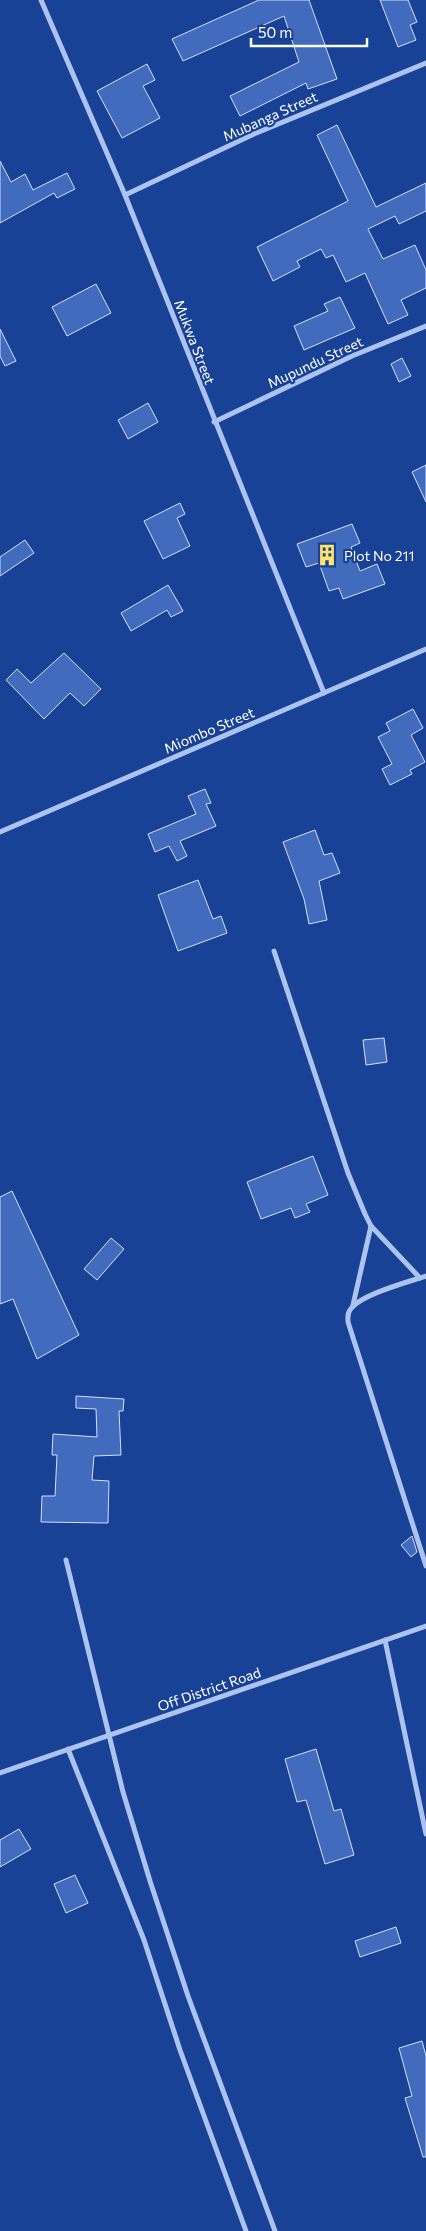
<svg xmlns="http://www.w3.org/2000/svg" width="426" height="2231" viewBox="0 0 426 2231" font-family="Commissioner,sans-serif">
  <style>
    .building { fill: #426abd; stroke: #d3e0fb }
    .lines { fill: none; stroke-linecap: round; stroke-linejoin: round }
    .minor { stroke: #acc3f0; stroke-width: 5 }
    .labels { text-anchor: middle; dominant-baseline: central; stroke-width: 4.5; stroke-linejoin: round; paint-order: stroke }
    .street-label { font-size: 14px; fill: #fff; stroke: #194196 }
    .poi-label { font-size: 14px; fill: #fff; stroke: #194196; text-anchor: start }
  </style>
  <rect width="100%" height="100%" fill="#194196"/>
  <g class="building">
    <polygon points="259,0 309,0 337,79 308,89 306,83 240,116 230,96 299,62 284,16 183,61 172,39"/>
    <polygon points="380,0 408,0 417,22 410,25 416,40 398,47"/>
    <polygon points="147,64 155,80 143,86 160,118 122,138 97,91"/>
    <polygon points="337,125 376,207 426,183 426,211 399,224 395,216 368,229 383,259 415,245 426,270 426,288 401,300 408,315 388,324 365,273 346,282 333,255 326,258 321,249 297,261 300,267 273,281 257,247 348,201 317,135"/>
    <polygon points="0,161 11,182 25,174 33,190 67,173 75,189 57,198 54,193 0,223"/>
    <polygon points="96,284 111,313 67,336 52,307"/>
    <polygon points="340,297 355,328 304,350 294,326 328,311 324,304"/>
    <polygon points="0,329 16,361 5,366 0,356"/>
    <polygon points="402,358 411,376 399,382 391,364"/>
    <polygon points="148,403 158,422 128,439 118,420"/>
    <polygon points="426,465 426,502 412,472"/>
    <polygon points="180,503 185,514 177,518 190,546 163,559 144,521"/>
    <polygon points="352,524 360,543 351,547 360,571 377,564 385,584 343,599 339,588 329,591 319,563 306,567 297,544"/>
    <polygon points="25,540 34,553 0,576 0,557"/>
    <polygon points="168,585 183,611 171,617 167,610 131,631 121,613"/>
    <polygon points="64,653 101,689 84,706 70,693 44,719 6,680 17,669 31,683"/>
    <polygon points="413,709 423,728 411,735 425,762 410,770 412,774 390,785 382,769 392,764 378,737 390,731 386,723"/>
    <polygon points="205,789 211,803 206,804 216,826 180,841 187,856 177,861 169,846 155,852 148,834 196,814 188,796"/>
    <polygon points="315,830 324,855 332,853 340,873 319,881 327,920 309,924 304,899 283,842"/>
    <polygon points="198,880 213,919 221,916 227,933 178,951 158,895"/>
    <polygon points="384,1038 387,1062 366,1065 363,1040"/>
    <polygon points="313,1156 328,1195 306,1204 310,1212 295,1218 291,1208 261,1219 247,1182"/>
    <polygon points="12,1191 79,1335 37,1359 13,1299 0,1304 0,1197"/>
    <polygon points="111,1238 124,1249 97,1280 84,1269"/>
    <polygon points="76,1396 124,1399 123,1411 119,1411 121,1455 94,1456 92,1480 109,1481 108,1523 41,1522 42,1496 55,1496 57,1455 52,1455 53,1434 97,1437 96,1409 76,1408"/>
    <polygon points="412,1536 417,1552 411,1557 401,1545"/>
    <polygon points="316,1749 334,1811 341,1809 354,1855 325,1864 306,1800 297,1802 285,1759"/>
    <polygon points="19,1829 31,1849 0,1867 0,1840"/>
    <polygon points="75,1875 88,1903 66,1913 54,1884"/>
    <polygon points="396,1927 401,1943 360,1957 355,1941"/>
    <polygon points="422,2041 426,2056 426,2157 423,2157 405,2098 412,2096 399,2048"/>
  </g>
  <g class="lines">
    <g class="minor">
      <polyline points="41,0 125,195 324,693"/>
      <polyline points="125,195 254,134 426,63"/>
      <polyline points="214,422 352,356 426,326"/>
      <polyline points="0,832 426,649"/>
      <polyline points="274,951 348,1173 365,1214 371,1226 420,1278"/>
      <path d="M426 1276C408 1282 359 1295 350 1310 347 1314 348 1318 348 1322L426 1566"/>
      <polyline points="353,1305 371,1226"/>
      <polyline points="66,1560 123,1792 150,1881 188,1996 275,2231"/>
      <polyline points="385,1640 426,1834"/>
      <polyline points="68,1749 144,1940 180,2050 246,2231"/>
      <polyline points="0,1773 426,1626"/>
    </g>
  </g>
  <defs>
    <g id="building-bare" transform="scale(1.725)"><path d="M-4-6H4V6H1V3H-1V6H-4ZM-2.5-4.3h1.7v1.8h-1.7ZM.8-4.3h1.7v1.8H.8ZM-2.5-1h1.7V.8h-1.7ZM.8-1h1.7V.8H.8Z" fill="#ffe66b" stroke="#194196" stroke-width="2.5" paint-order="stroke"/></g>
  </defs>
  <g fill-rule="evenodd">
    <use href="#building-bare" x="327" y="555"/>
  </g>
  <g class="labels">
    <g class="street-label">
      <text transform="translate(270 116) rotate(-24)">Mubanga Street</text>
      <text transform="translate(195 342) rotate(69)">Mukwa Street</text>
      <text transform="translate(315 362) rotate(-25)">Mupundu Street</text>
      <text transform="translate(209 730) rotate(-23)">Miombo Street</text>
      <text transform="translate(209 1689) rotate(-19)">Off District Road</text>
    </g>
    <g class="poi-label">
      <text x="344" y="555">Plot No 211</text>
    </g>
  </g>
  <path d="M251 38v8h116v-8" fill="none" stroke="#ffffff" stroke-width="2.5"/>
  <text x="258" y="38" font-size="15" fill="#ffffff" stroke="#194196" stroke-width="4" paint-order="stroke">50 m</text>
</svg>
